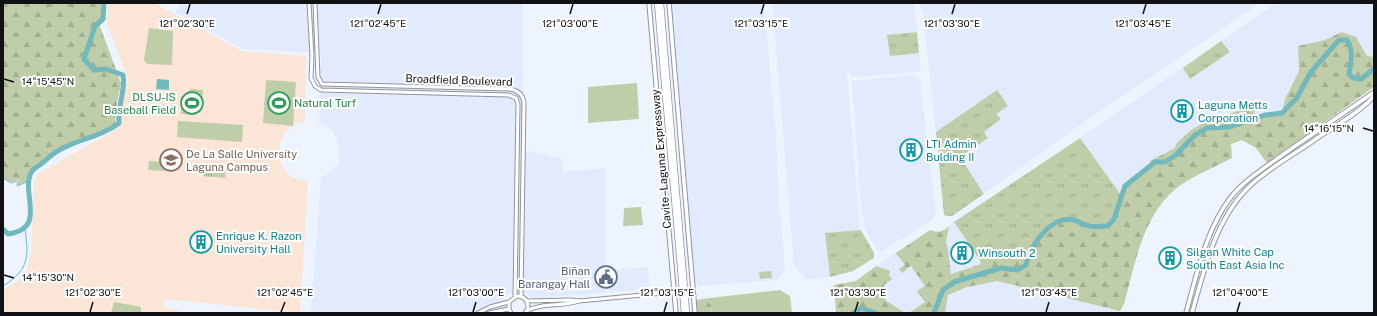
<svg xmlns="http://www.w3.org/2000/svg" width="1377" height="316" viewBox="0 0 1377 316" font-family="'Public Sans',sans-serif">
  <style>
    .built { fill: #e1ebfd }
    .education { fill: #fbe5d7 }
    .grass { fill: url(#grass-tufts) }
    .forest { fill: url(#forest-firs) }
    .park { fill: #bfcda9 }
    .water { fill: #71b9bc }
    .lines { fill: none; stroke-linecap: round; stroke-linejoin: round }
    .stream { stroke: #71b9bc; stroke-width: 1 }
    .river { stroke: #71b9bc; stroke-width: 5 }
    .tertiary-casing { stroke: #8f949e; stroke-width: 5 }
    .secondary-casing { stroke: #8f949e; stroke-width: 5.5 }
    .motorway-casing { stroke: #8f949e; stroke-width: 6 }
    .tertiary { stroke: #fff; stroke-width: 3 }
    .secondary { stroke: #fff; stroke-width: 3.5 }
    .motorway { stroke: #fff; stroke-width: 4.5 }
    .ticks { fill: none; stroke: #0f1115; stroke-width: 1.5 }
    .labels { text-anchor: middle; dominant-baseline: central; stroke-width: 4; stroke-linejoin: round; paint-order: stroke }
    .street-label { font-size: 11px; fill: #0f1115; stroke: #fff }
    .leisure-label { font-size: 11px; fill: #27864d; stroke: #fff; text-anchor: end }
    .culture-label { font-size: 11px; fill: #0d838f; stroke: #fff; text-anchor: start }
    .education-label { font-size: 11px; fill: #785e54; stroke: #fff; text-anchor: start }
    .service-label { font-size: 11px; fill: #4e5e75; stroke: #fff; text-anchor: end }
    .ticks-label { font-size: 10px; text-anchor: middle; fill: #0f1115; stroke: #fff; stroke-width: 4; stroke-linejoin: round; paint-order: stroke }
  </style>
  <defs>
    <pattern id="grass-tufts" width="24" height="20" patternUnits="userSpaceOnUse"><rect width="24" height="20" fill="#bfcda9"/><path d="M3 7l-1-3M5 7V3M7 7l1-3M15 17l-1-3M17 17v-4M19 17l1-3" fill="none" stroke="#a3af91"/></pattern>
    <pattern id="forest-firs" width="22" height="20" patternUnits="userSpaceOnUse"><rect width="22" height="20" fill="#bfcda9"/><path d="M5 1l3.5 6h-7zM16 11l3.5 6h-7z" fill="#a3af91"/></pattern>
  </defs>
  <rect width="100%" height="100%" fill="#eef4ff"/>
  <g class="built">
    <polygon points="181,3 522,3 524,150 562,159 563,172 605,168 605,293 531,298 528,294 515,291 504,297 508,313 311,313 321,179 339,164 338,141 332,130 319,123 321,53 243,49 175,12"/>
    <polygon points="672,3 764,3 776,138 778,186 785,270 777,280 699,286 695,281"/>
    <polygon points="772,3 913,3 915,10 917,32 888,35 890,55 919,53 921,68 918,72 852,77 849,71 847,71 860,230 825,234 830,277 807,280 794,266"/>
    <polygon points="919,3 1260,3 1090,118 984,194 960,157 988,138 984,132 1000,120 996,114 1008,106 997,90 936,132 923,16"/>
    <polygon points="1276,3 1374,3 1374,57 1367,56 1354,36 1342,32 1325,40 1299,71 1285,99 1282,113 1256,118 1253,107 1233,113 1227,113 1218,121 1208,120 1195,127 1175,148 1137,176 1125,186 1121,195 1080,138"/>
    <polygon points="915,75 920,78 936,214 930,221 881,252 877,249 866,232 864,224 857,177 859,177 852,81"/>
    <polygon points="954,222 981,264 950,274 947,255 948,246 946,242 949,226"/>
    <polygon points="896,253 905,265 901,273 911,266 926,286 925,302 909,313 905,313 885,300 884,285 889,275 888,270 876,266"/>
    <polygon points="648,267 649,289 609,293 608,274 611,273 610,270"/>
    <polygon points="997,281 1120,311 1120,313 945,313 947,295 967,287"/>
  </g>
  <polygon class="education" points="108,3 154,3 242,51 306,56 305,121 295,124 285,132 280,144 279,154 282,166 288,175 297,179 308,181 300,313 165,299 164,307 178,310 178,313 3,313 3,290 19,280 27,269 31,252 34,181 39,173 117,129 128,79 106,22"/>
  <g class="grass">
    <polygon points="917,32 919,53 890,56 887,35"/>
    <polygon points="1221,41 1230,52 1190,79 1183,68"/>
    <polygon points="997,90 1008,106 996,114 1001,119 984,132 988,138 960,157 984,194 952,216 947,216 944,215 936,132"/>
    <polygon points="1080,138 1121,195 1114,219 1108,226 1087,226 1074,220 1053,223 1040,238 1024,240 1013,256 979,259 954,222"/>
    <polygon points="204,165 226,168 225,178 203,176"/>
    <polygon points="861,230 874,253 874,258 853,271 830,277 825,233"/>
  </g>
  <g class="forest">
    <polygon points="3,3 102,3 101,18 98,21 121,83 116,108 115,126 57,154 32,171 29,181 18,185 19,181 17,180 11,182 3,178"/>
    <path d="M1342 32 1356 37 1367 56 1374 57V87L1267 163 1256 148 1242 140 1231 144 1232 158C1215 167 1194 175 1178 187 1143 214 1135 264 1124 304L1120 311 997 281 967 287 948 295 945 313H909L925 302 917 291 925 286 911 266 902 273 899 269 905 265 896 253 930 230C939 233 943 232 949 226L946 242C949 248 949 265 951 274L981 264 979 259 1013 256 1024 240 1040 238 1053 223 1063 219 1074 220 1087 226H1108L1114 219 1125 186 1151 165 1150 161 1175 148 1176 144C1189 132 1199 120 1218 121 1228 112 1241 111 1253 106L1256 118 1282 113 1285 99 1299 71 1298 46 1325 40Z"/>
    <polygon points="876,266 888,270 890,271 889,275 892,279 884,285 885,300 905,313 836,313 834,285 856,281"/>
    <polygon points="701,299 712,304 710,310 712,313 697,313 696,300"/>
  </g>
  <g class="park">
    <polygon points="149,28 173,31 172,65 147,64 144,60"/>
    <polygon points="266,80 296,82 293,126 263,123"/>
    <polygon points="637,83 639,119 588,123 588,87"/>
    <polygon points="191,89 203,90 202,111 195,115 181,114 181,97"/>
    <polygon points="178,121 243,125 242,142 177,137"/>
    <polygon points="149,161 166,162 165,171 148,170"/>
    <polygon points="641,207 643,225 623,226 624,208"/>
    <polygon points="771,271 772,278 760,279 759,272"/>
    <polygon points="780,290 790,296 792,313 712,313 710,310 712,304 701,299"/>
    <polygon points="114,302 141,307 141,313 111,313"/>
  </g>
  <polygon class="water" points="157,79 169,80 169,90 156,89"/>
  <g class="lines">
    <g class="stream">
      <polyline points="3,178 11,183 16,181 18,182 17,186 29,181"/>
      <path d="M3 286C29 270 29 257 25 229"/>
    </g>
    <g class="river">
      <path d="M3 229 8 234C49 228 19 192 32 171 34 168 39 166 41 164 46 160 51 155 56 152 75 139 100 138 119 123 117 106 126 91 123 75L106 69 94 70 84 59 95 26 103 19 104 3"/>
      <polyline points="853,313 861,308 876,313"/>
      <path d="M934 313 943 290 954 282 1001 268 1018 270 1026 265C1030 246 1051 214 1074 220 1078 221 1082 224 1086 225 1092 228 1101 226 1108 226L1114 219 1125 186 1155 162H1165L1176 155 1195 135 1207 128 1230 127 1265 115 1282 113 1296 99 1311 72 1339 40H1347C1354 51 1351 61 1349 74L1353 78 1361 79 1374 69"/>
    </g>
    <g class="tertiary-casing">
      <g id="tertiary">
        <polyline points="309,3 312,56 311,78 315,86 321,90 508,95 516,98 518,104 515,297"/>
        <path d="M315 3 318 77 322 84 509 89C518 90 523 94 524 103L521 297"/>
        <polyline points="527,301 571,300 579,301"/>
        <path d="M527 311C542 302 563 307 579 301L674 292"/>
        <polyline points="478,313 490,307 509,302"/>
        <polyline points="489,313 509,309"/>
        <path d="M511 313 509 309V302L517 296C524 296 528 300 528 308L525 313"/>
      </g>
    </g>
    <g class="secondary-casing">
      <g id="secondary">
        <polyline points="649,3 676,313"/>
        <polyline points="669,3 695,313"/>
        <path d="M1186 313C1197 274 1206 229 1231 197 1245 180 1264 168 1281 156 1312 134 1343 114 1374 92"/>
        <path d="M1192 313C1205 267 1216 216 1253 183 1271 167 1293 155 1313 141 1333 127 1358 114 1374 96"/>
      </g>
    </g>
    <g class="motorway-casing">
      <g id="motorway">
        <polyline points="657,3 684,313"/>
        <polyline points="661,3 687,313"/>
      </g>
    </g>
    <use href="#tertiary" class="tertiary"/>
    <use href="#secondary" class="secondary"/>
    <use href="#motorway" class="motorway"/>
  </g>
  <path class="ticks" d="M187 14 190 4M378 14 381 4M570 14 573 4M761 14 764 4M952 14 955 4M1143 14 1146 4M4 79 14 82M1363 128 1373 131M4 275 14 278M90 312 93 302M281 312 285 302M473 312 476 302M664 312 667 302M855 312 858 302M1046 312 1049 302M1237 312 1240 302"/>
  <defs>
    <g id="stadium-ring" transform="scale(1.15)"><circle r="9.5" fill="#fff" stroke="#2e9e5b" stroke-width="1.5"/><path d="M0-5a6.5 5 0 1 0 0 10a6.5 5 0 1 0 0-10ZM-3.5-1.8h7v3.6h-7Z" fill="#2e9e5b"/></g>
    <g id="building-ring" transform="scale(1.15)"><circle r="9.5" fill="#fff" stroke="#0f9aa8" stroke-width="1.5"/><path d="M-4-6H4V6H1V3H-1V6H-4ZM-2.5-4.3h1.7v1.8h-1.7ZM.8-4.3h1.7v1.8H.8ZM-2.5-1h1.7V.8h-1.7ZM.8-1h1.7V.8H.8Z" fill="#0f9aa8"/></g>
    <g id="university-ring" transform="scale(1.15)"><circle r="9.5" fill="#fff" stroke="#8d6e63" stroke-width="1.5"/><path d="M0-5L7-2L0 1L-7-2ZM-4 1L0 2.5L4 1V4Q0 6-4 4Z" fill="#8d6e63"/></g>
    <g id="civic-ring" transform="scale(1.15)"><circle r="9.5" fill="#fff" stroke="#5c6f8a" stroke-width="1.5"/><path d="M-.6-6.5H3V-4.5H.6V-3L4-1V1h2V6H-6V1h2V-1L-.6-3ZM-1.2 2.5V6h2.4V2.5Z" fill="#5c6f8a"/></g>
  </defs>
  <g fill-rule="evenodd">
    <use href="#stadium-ring" x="192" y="103"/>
    <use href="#stadium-ring" x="279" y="103"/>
    <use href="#building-ring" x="1182" y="111"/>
    <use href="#building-ring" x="911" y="150"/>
    <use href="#university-ring" x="171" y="160"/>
    <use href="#building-ring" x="201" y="242"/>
    <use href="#building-ring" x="962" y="253"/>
    <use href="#building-ring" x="1170" y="258"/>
    <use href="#civic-ring" x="606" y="277"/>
  </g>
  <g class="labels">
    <g class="street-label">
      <text transform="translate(459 80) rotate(2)">Broadfield Boulevard</text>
      <text transform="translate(661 159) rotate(-95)">Cavite–Laguna Expressway</text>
    </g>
    <g class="leisure-label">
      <text x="176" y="97">DLSU-IS<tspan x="176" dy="13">Baseball Field</tspan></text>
      <text x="294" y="103" text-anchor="start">Natural Turf</text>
    </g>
    <g class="culture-label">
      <text x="1198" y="105">Laguna Metts<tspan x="1198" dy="13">Corporation</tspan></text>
      <text x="926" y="144">LTI Admin<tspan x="926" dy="13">Bulding II</tspan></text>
      <text x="216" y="236">Enrique K. Razon<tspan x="216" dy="13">University Hall</tspan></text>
      <text x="1186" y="252">Silgan White Cap<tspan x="1186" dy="13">South East Asia Inc</tspan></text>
      <text x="978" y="253">Winsouth 2</text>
    </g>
    <g class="education-label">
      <text x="186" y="154">De La Salle University<tspan x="186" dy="13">Laguna Campus</tspan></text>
    </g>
    <g class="service-label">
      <text x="590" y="271">Biñan<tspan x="590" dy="13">Barangay Hall</tspan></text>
    </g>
  </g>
  <g class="ticks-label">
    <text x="187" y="27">121°02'30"E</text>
    <text x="378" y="27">121°02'45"E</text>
    <text x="570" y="27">121°03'00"E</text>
    <text x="761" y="27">121°03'15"E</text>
    <text x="952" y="27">121°03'30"E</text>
    <text x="1143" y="27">121°03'45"E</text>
    <text x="48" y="85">14°15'45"N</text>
    <text x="1329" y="132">14°16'15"N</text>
    <text x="48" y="281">14°15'30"N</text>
    <text x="93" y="296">121°02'30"E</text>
    <text x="285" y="296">121°02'45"E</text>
    <text x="476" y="296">121°03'00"E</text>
    <text x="667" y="296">121°03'15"E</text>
    <text x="858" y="296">121°03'30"E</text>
    <text x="1049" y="296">121°03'45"E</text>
    <text x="1240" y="296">121°04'00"E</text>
  </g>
  <rect width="1377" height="316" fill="none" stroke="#0f1115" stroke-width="8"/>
</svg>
